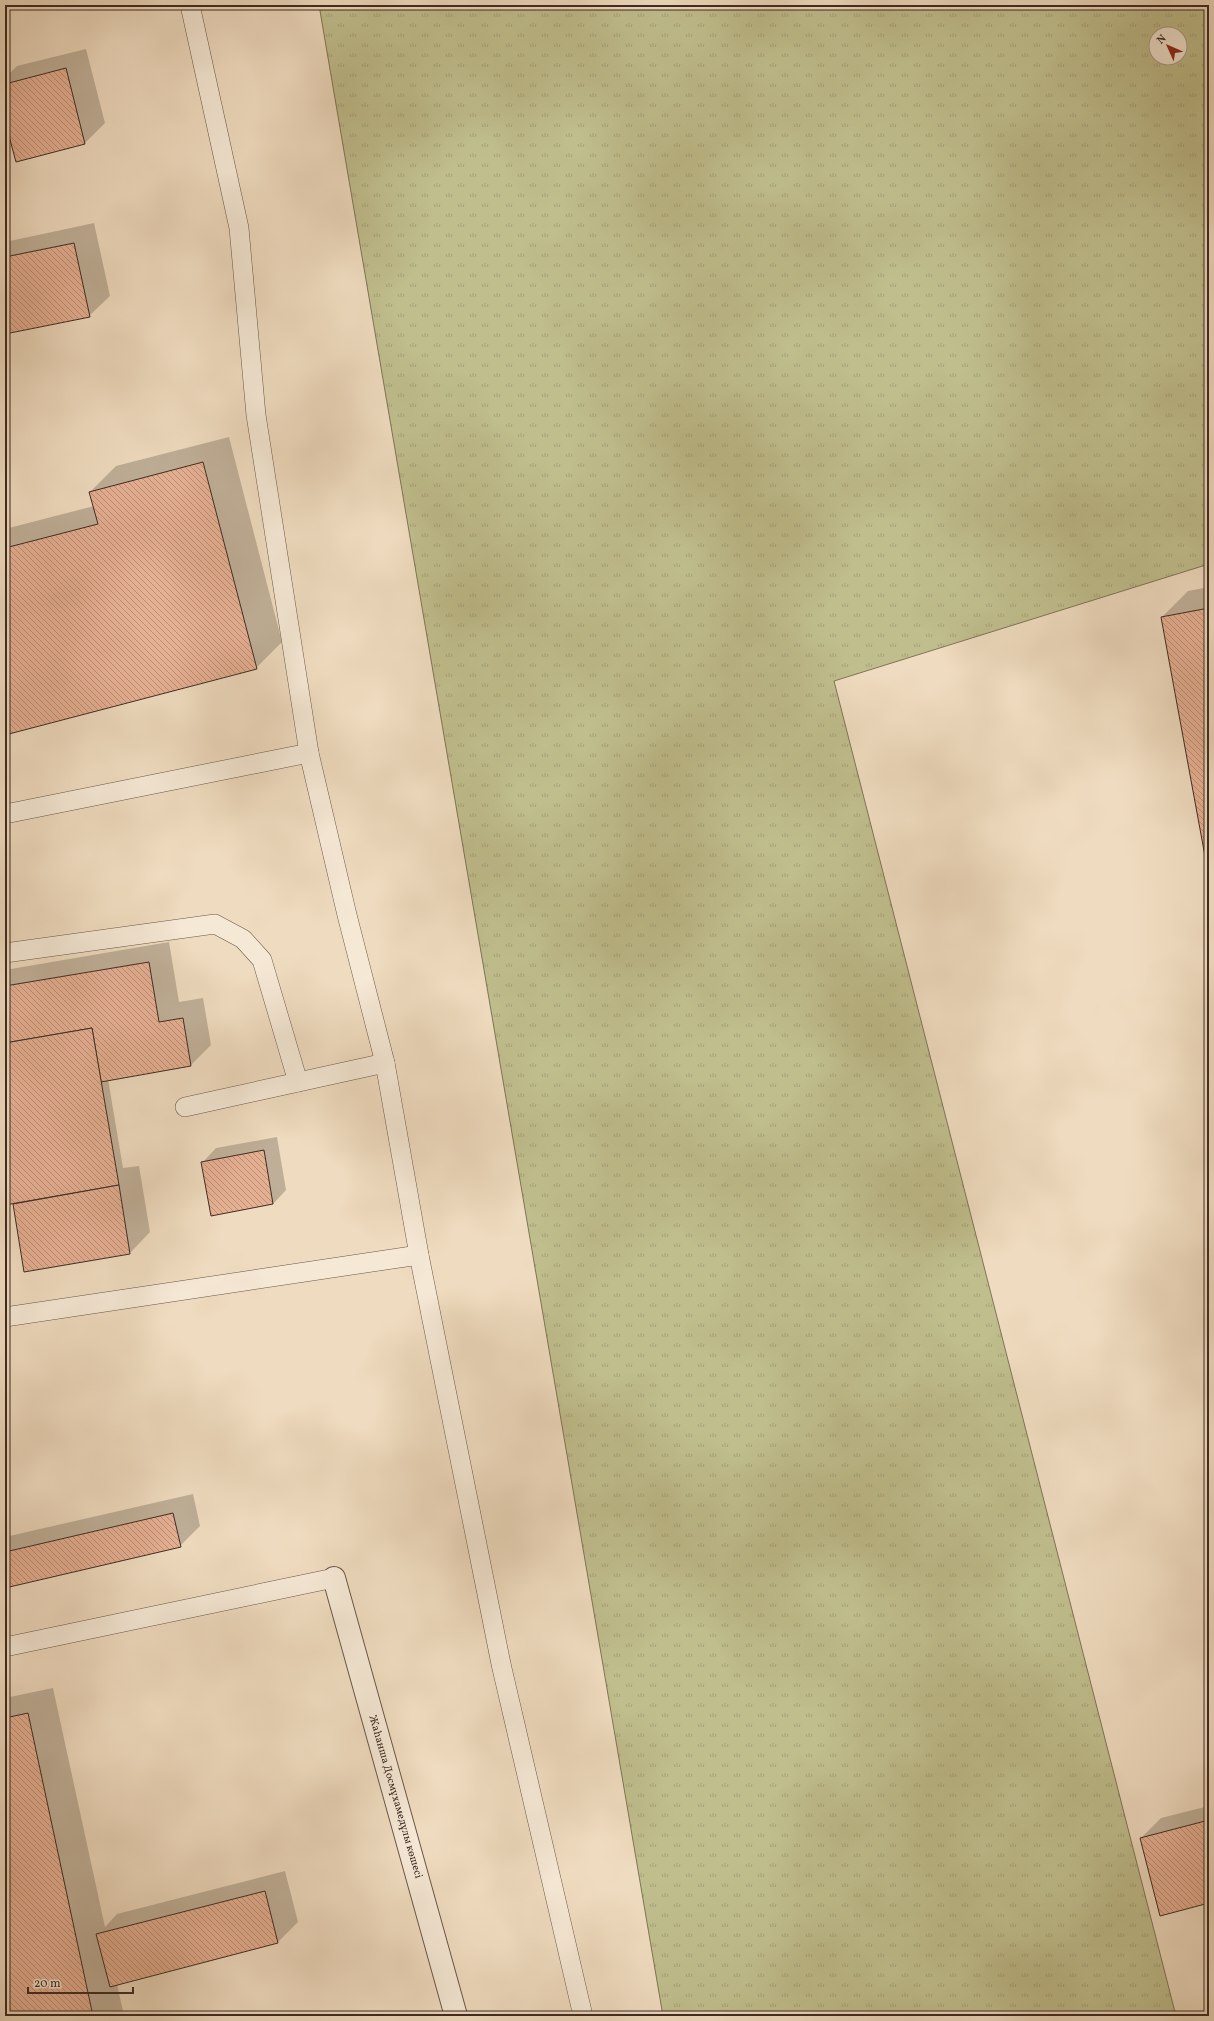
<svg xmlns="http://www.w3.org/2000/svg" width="1214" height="2021" viewBox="0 0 1214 2021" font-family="Vollkorn,serif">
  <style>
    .grass { fill: url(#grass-tufts); stroke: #7f7458; fill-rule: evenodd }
    .shadow { fill: #0003 }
    .building { fill: url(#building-back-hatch); stroke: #3e2b23 }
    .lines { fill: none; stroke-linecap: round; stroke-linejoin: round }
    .service-casing { stroke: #6a574a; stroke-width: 20 }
    .minor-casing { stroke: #6a574a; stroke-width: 24 }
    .service { stroke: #f5e8d5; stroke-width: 19 }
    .minor { stroke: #f5e8d5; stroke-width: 22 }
    .labels { text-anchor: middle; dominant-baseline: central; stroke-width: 3.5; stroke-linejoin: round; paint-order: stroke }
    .street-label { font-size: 11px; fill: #3e2b23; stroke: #f5e8d5 }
  </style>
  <defs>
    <pattern id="grass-tufts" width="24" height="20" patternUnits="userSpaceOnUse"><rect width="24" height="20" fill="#c0be8d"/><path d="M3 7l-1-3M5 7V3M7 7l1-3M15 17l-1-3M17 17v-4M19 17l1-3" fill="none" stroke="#a6a379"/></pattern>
    <pattern id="building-back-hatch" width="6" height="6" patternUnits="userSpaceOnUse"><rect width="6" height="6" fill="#e6b093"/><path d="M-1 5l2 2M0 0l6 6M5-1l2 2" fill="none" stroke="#bc8f78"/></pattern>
  </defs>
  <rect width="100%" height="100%" fill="#efdbbf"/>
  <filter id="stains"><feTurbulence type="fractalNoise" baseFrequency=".005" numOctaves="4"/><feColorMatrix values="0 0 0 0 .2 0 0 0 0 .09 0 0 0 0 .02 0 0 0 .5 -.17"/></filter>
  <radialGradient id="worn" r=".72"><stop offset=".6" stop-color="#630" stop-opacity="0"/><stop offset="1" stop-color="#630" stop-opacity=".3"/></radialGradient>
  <path class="grass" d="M319 5H1209V564L834 681 1176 2016H663ZM1156 34H1180V58H1156Z"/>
  <g class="shadow">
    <polygon points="86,49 105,123 85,143 16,161 5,117 5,78 17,66"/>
    <polygon points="94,223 110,296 89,316 5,333 5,242"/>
    <polygon points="229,437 282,642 256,668 5,734 5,529 94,506 90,492 116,466"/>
    <polygon points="1209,587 1209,872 1162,617 1188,591"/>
    <polygon points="169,942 179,1002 203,998 211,1045 191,1065 108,1079 123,1168 139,1166 150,1232 130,1253 25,1271 14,1204 16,1202 5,1204 5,970"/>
    <polygon points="277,1137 286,1190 273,1204 203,1162 216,1148"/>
    <polygon points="193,1494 200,1526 180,1546 5,1587 5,1537"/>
    <polygon points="53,1688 105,1927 117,1914 285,1871 298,1922 278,1942 117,1984 124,2016 5,2016 5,1698"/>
    <polygon points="1209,1806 1209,1902 1141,1838 1161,1818"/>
  </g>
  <g class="building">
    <polygon points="66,68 85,144 16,162 5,121 5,84"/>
    <polygon points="74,243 90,317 5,334 5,257"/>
    <polygon points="203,462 257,669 5,735 5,548 98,524 89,492"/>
    <polygon points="1209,608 1209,878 1161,617"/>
    <polygon points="149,962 159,1022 183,1018 191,1066 101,1082 92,1028 5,1043 5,986"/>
    <polygon points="92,1028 119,1185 5,1205 5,1043"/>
    <polygon points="264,1150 273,1204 211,1216 201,1162"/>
    <polygon points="119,1185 130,1254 24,1272 13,1204"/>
    <polygon points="173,1513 181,1547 5,1588 5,1552"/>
    <polygon points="28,1713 93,2016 5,2016 5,1718"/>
    <polygon points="1209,1820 1209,1903 1160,1916 1140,1838"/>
    <polygon points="265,1891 278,1943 110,1987 96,1934"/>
  </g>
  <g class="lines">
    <g class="service-casing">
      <g id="service">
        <polyline points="190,5 239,228 256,415 309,753 347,915 385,1063 419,1255 501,1664 583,2016"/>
        <polyline points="5,814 309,753"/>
        <polyline points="5,953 215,924 243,939 262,960 298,1082"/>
        <polyline points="185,1107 385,1063"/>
        <polyline points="5,1317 419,1255"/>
        <polyline points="5,1647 334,1578"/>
      </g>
    </g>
    <g class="minor-casing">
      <polyline id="minor" points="334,1578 456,2016"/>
    </g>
    <use href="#service" class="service"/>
    <use href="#minor" class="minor"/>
  </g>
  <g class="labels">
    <g class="street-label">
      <text transform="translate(395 1797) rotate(74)">Жаһанша Досмұхамедұлы көшесі</text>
    </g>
  </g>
  <rect width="1214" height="2021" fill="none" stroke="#efdbbf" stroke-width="20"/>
  <rect x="6" y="6" width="1202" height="2009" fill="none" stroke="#3e2b23" stroke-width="2"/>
  <rect x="10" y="10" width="1194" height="2001" fill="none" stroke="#3e2b23"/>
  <g transform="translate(1168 46) rotate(315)"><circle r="19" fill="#f5e8d5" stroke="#ac9c8e"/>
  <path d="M0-3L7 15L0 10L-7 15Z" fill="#8f2418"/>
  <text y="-6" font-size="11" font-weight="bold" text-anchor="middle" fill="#3e2b23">N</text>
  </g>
  <path d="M28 1987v6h105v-6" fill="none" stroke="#3e2b23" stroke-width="2"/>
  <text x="34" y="1987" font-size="12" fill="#3e2b23" stroke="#f5e8d5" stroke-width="3" paint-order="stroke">20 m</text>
  <rect width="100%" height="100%" filter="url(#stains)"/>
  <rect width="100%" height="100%" fill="url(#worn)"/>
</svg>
